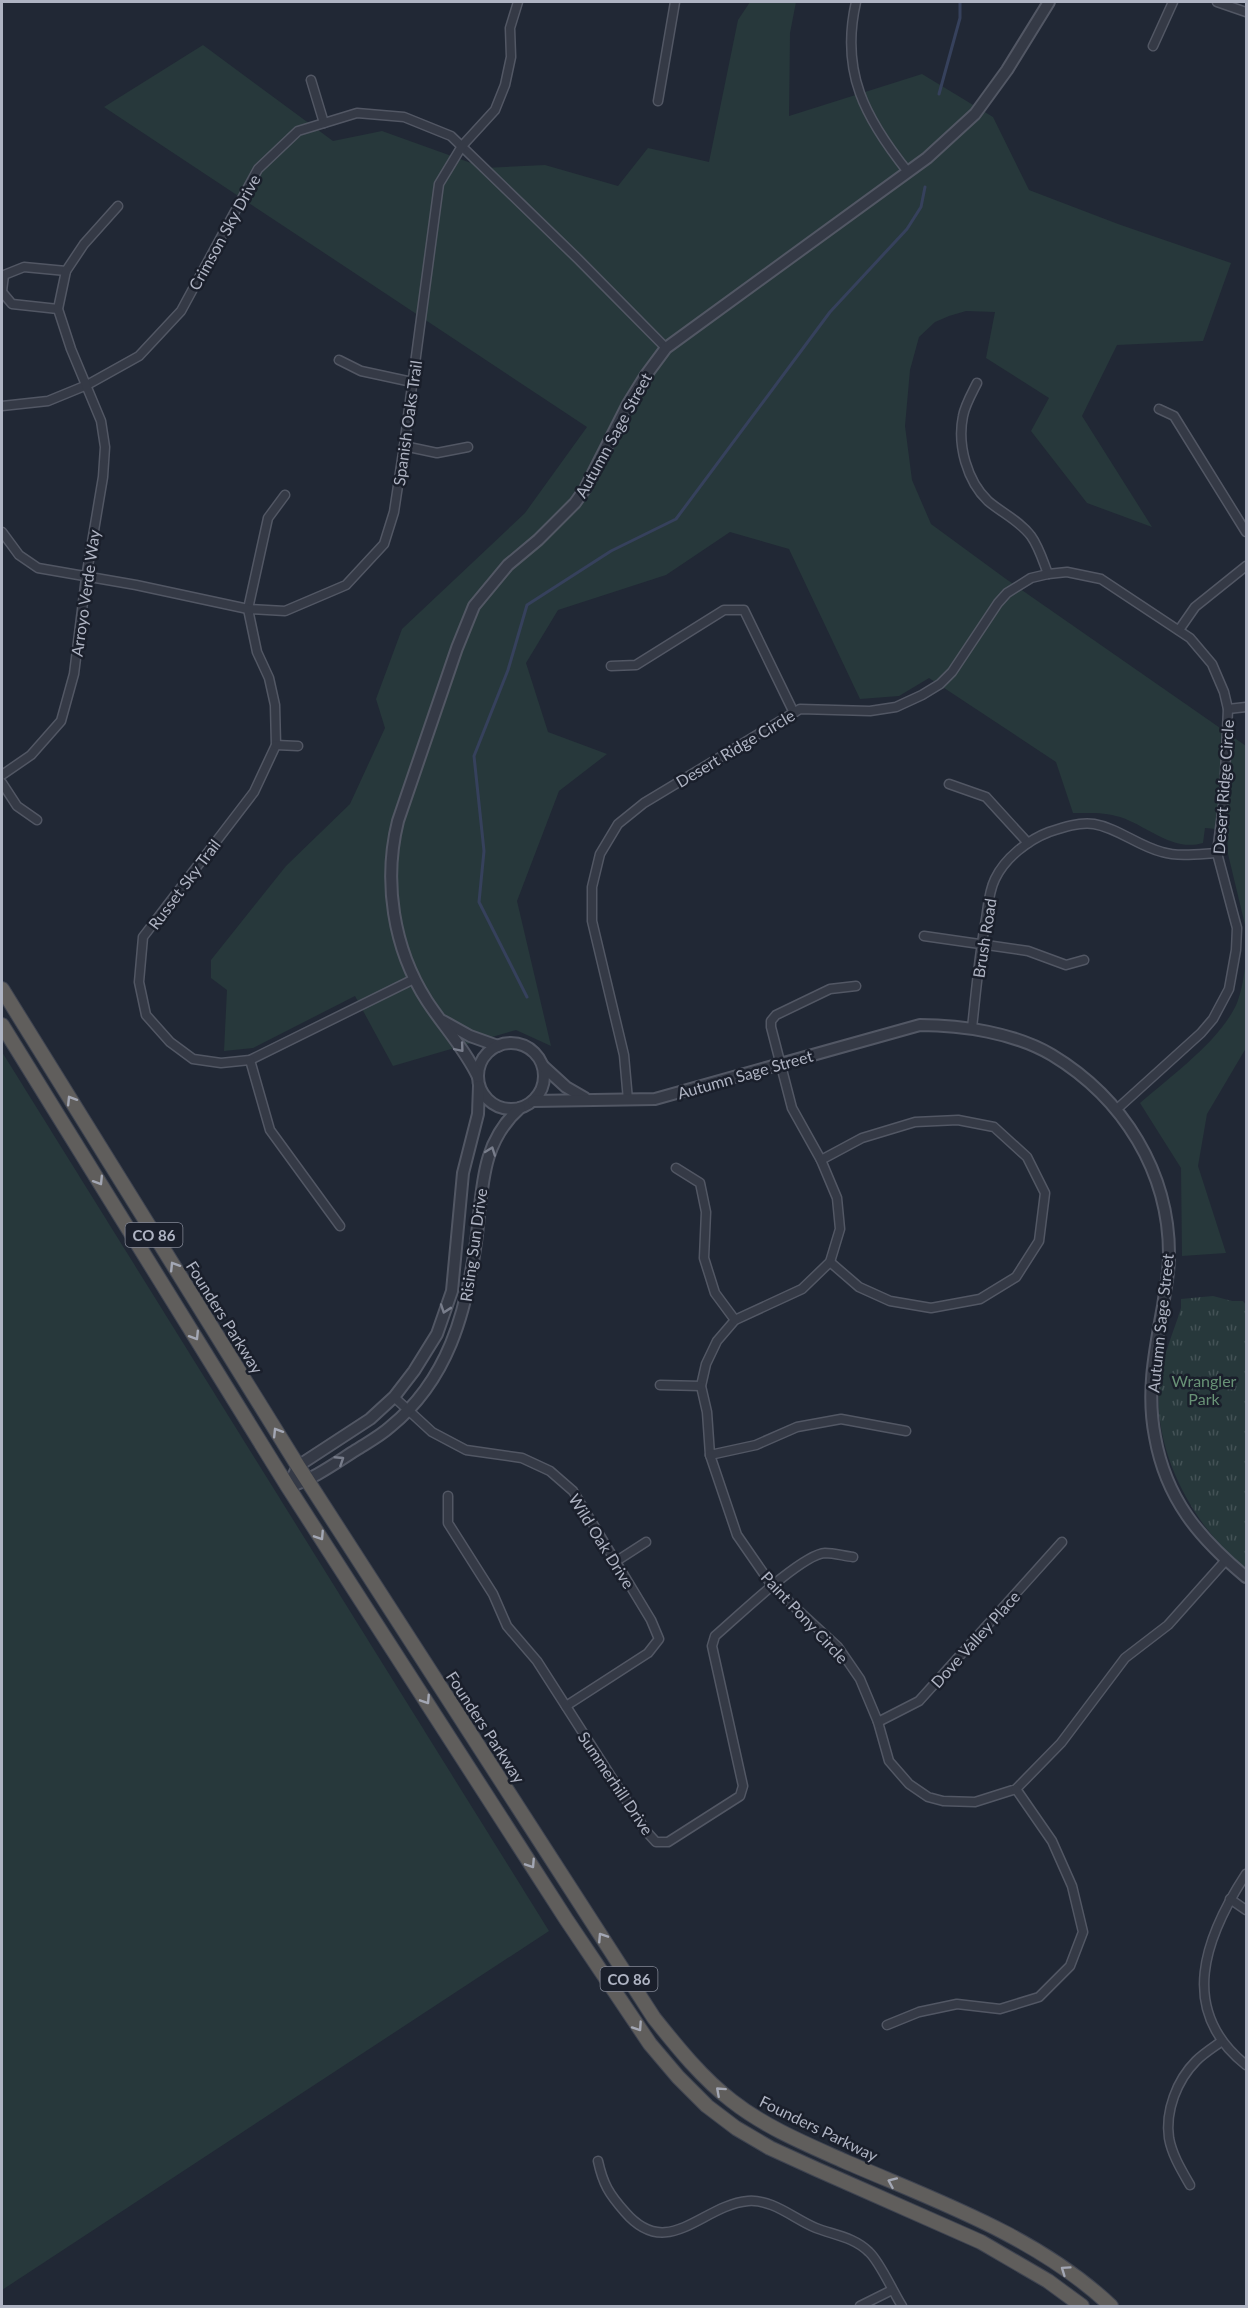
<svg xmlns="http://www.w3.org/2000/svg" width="1248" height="2308" viewBox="0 0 1248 2308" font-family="Lato,sans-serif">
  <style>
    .grass { fill: #27383b }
    .park { fill: url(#park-tufts) }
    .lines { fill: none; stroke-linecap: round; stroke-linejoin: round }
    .stream { stroke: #36415c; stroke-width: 3 }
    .minor-casing { stroke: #525764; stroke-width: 11 }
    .tertiary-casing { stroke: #525764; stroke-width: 14 }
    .trunk-casing { stroke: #3f4451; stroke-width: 16 }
    .minor { stroke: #353a46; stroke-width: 8 }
    .tertiary { stroke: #353a46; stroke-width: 10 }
    .trunk { stroke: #605e5c; stroke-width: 14 }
    .oneway { stroke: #787d8b }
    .oneway2 { stroke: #a3a7b4 }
    .labels { text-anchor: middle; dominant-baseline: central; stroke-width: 5; stroke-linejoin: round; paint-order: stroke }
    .shield { fill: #1a1f2b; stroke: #828795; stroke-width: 1.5 }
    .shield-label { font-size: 15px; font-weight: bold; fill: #afb4c3 }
    .street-label { font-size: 16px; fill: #afb4c3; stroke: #1a1f2b }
    .park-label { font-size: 16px; fill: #689276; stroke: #1a1f2b }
  </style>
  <defs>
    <pattern id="park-tufts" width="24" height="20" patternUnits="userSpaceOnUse" patternTransform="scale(1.5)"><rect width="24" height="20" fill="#27383b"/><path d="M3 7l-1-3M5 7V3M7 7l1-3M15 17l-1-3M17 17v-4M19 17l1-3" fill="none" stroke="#445256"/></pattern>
  </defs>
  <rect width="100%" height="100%" fill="#212835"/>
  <g class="grass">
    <path d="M750 2H796L790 33 789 116 922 74 993 117 1029 190 1118 224 1231 263 1203 341 1117 345 1082 416 1152 527 1087 503 1031 431 1049 398 986 358 995 312 966 311 949 316 935 322 919 337 910 370 905 426 912 480 931 524 1006 579 1246 746V929L1228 854 1227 830 1205 828 1203 843C1172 852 1148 826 1120 817 1105 812 1089 813 1073 813L1056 762 929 678 899 696 860 699 789 549 730 532 666 575 558 610 526 663 548 732 607 754 559 791 517 901 551 1046 516 1030 393 1066 355 996 253 1048 224 1051 227 990 211 978V960L286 866 350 804 385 728 376 699 402 629 525 513 587 427 104 107 203 45 333 141 382 131 485 168 545 165 618 186 648 148 709 162 738 20Z"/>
    <path d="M1246 962V1048L1207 1114 1198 1166 1226 1253 1182 1256 1181 1168 1140 1103C1171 1076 1221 1040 1237 1003 1242 990 1244 975 1246 962Z"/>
    <polygon points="2,1052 549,1931 2,2290"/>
  </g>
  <path class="park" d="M1213 1296 1232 1301H1243L1246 1305V1568C1193 1528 1150 1447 1160 1379 1163 1355 1174 1331 1181 1308V1299Z"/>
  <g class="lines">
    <g class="stream">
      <polyline points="939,94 960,18 960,2"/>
      <polyline points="527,997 479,902 484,851 474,756 508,670 527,605 611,551 676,519 830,312 907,229 921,207 925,187"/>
    </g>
    <g class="minor-casing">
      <g id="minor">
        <path d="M856 2C840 72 865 118 908 172"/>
        <polyline points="1217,2 1246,12"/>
        <polyline points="1153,46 1173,2"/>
        <polyline points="311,80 324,123"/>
        <polyline points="658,101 675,2"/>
        <polyline points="2,291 4,275 24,267 66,271"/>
        <polyline points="2,292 12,304 58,309"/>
        <polyline points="339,360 361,371 412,382"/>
        <path d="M977 383C972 393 965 405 963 416 957 445 967 481 988 501 1002 513 1020 521 1031 536 1039 547 1043 561 1048 574"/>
        <polyline points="2,406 48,401 87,385 139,356 181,311 258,169 298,131 357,113 404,117 451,136 578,259 666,348"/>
        <polyline points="1159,409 1174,416 1246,532"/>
        <polyline points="404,446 437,453 468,447"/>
        <polyline points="285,495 268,518 248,609 257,652 269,678 275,705 276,745 254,792 143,937 139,982 146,1015 170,1042 193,1059 221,1063 250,1060 414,979"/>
        <polyline points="2,532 19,555 38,568 136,585 248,609 285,611 346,585 384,544 394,512 404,446 439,184 462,146 495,110 505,85 511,57 510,28 518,2"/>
        <polyline points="1179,630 1195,607 1246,566"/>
        <polyline points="611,666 636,665 724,610 744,610 794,713"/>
        <polyline points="1228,709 1246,707"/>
        <polyline points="276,745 298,746"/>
        <polyline points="2,775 31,755 61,721 74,674 86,578 103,477 105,447 101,421 71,349 58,309 66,271 84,244 118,206"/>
        <polyline points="2,783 17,806 37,820"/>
        <polyline points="949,784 986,797 1028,843"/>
        <polyline points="924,936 1028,951 1066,965 1084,960"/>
        <polyline points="856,986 830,989 776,1015 771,1021 771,1027 792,1108 821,1160 837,1198 840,1229 830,1262 802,1289 735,1320 717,1341 706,1364 701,1386 707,1412 710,1455 737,1535 773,1587 838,1647 860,1679 878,1722 889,1761 909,1784 928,1797 943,1801 975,1802 1016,1789 1061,1743 1125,1658 1168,1625 1226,1560"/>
        <path d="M972 1028C976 992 979 955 986 919 988 906 989 891 995 879 1005 858 1028 840 1049 832 1064 827 1079 822 1094 824 1118 828 1138 846 1162 852 1179 857 1199 854 1217 853"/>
        <polyline points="250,1060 270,1130 340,1226"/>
        <polyline points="628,1100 624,1055 592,921 592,887 600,854 618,824 644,803 800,709 870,711 896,707 922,695 940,684 952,672 998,603 1007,593 1031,578 1048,574 1067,572 1101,579 1190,638 1212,664 1224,692 1228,709 1224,797 1217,853 1237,928 1236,950 1229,989 1213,1019 1201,1033 1117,1109"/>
        <polyline points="821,1160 862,1138 915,1122 958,1120 994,1127 1027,1157 1045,1193 1039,1241 1016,1277 980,1299 931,1308 890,1301 859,1287 830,1262"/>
        <polyline points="676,1168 700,1183 706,1212 704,1258 715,1293 735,1320"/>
        <polyline points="660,1385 701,1386"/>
        <polyline points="394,1397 432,1432 466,1450 522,1458 550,1471 573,1491 651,1620 659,1639 648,1653 566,1706"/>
        <polyline points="710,1455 756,1445 797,1427 841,1419 906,1431"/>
        <path d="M448 1496V1523L493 1594 507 1626 537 1661 646 1831 656 1842H668L740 1796 743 1786 712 1646 715 1636C735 1619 802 1554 825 1553 834 1553 844 1556 853 1557"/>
        <polyline points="615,1562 646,1542"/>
        <polyline points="878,1722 919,1701 1062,1542"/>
        <path d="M1246 1874C1205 1937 1177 2010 1246 2065"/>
        <polyline points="1230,1899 1246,1910"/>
        <polyline points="887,2025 919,2012 957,2004 1000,2009 1039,1997 1070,1966 1083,1932 1072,1886 1052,1841 1016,1789"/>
        <path d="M598 2161C603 2184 609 2194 625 2212 668 2262 702 2205 748 2201 773 2199 794 2219 816 2228 834 2235 854 2237 869 2252 880 2262 893 2292 902 2306"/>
        <path d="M1190 2185C1182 2171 1172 2155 1169 2138 1165 2111 1177 2080 1196 2061 1204 2053 1214 2047 1222 2041"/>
        <polyline points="860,2306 892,2290"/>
      </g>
    </g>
    <g class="tertiary-casing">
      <g id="tertiary">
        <polyline points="443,1021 470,1036 498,1046"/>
        <circle cx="511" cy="1076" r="33"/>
        <polyline points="543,1066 566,1087 585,1098"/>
        <path d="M478 1077C465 1049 444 1027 427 1001 393 948 383 881 398 821L457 648 474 606 508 565 538 540 575 503 585 489 628 404 646 375 666 348 927 158 975 114 1007 70 1049 2"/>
        <path d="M533 1101 655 1099 920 1025C962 1025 1015 1033 1052 1055 1123 1098 1170 1172 1169 1257 1169 1274 1165 1290 1163 1306 1155 1350 1146 1392 1155 1437 1166 1499 1199 1538 1246 1577"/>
        <path d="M288 1487C314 1479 334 1464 356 1450 367 1443 380 1436 390 1427 448 1380 466 1313 476 1242 483 1192 479 1144 520 1108"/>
        <polyline points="288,1487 298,1466 370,1419 394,1397 414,1371 437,1334 452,1291 463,1173 478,1114 479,1086"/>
      </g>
    </g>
    <g class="trunk-casing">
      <g id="trunk">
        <path d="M2 989 298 1466 654 2018C678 2048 702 2078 732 2101 765 2127 806 2144 844 2161 936 2201 1037 2236 1111 2306"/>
        <polyline points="2,1025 288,1487 566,1919 650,2044 678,2077 707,2106 736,2128 770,2148 816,2169 981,2242 1048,2281 1082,2306"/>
      </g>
    </g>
    <use href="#minor" class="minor"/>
    <use href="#tertiary" class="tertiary"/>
    <use href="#trunk" class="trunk"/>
  </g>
  <defs><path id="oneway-chevron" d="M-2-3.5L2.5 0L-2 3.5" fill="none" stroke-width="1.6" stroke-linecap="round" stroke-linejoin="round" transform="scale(1.5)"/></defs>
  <g class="oneway">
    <use href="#oneway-chevron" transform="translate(460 1048) rotate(50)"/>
    <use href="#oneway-chevron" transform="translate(491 1151) rotate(-70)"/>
    <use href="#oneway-chevron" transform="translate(445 1309) rotate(109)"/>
    <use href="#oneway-chevron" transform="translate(340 1460) rotate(-33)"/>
  </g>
  <g class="oneway2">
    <use href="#oneway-chevron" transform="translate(71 1100) rotate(-122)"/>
    <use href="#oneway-chevron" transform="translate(99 1181) rotate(58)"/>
    <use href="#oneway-chevron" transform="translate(174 1266) rotate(-122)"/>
    <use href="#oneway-chevron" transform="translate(195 1336) rotate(58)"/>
    <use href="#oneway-chevron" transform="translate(277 1432) rotate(-122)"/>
    <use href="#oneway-chevron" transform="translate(320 1536) rotate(57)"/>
    <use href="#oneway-chevron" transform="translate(426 1700) rotate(57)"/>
    <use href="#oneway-chevron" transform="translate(531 1864) rotate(57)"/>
    <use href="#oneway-chevron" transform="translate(602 1937) rotate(-123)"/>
    <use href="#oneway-chevron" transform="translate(638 2027) rotate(56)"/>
    <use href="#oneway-chevron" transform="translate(720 2091) rotate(-138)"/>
    <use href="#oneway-chevron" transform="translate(892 2182) rotate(-156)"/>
    <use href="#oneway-chevron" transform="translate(1065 2270) rotate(-145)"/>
  </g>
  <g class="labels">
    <g class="shield">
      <rect x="125.5" y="1223" width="57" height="24" rx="4.5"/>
      <rect x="600.5" y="1967" width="57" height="24" rx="4.5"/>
    </g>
    <g class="shield-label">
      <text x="154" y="1235">CO 86</text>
      <text x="629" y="1979">CO 86</text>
    </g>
    <g class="street-label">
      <text transform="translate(224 232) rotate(-61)">Crimson Sky Drive</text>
      <text transform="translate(407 423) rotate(-82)">Spanish Oaks Trail</text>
      <text transform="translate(613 435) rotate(-61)">Autumn Sage Street</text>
      <text transform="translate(85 593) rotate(-82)">Arroyo Verde Way</text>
      <text transform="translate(735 748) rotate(-31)">Desert Ridge Circle</text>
      <text transform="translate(1223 787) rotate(-86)">Desert Ridge Circle</text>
      <text transform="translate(184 884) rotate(-53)">Russet Sky Trail</text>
      <text transform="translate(984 938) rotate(-81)">Brush Road</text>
      <text transform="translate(745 1074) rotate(-16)">Autumn Sage Street</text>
      <text transform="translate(473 1245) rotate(-82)">Rising Sun Drive</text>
      <text transform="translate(225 1317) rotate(58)">Founders Parkway</text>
      <text transform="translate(1160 1323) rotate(-84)">Autumn Sage Street</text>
      <text transform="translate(602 1541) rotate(58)">Wild Oak Drive</text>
      <text transform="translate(805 1617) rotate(47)">Paint Pony Circle</text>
      <text transform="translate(975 1639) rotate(-48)">Dove Valley Place</text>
      <text transform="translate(486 1727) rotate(57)">Founders Parkway</text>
      <text transform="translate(616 1783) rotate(56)">Summerhill Drive</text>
      <text transform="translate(819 2128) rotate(26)">Founders Parkway</text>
    </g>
    <g class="park-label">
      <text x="1204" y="1380">Wrangler<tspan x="1204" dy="18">Park</tspan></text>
    </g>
  </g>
  <rect width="1248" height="2308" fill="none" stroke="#afb4c3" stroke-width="6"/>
</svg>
